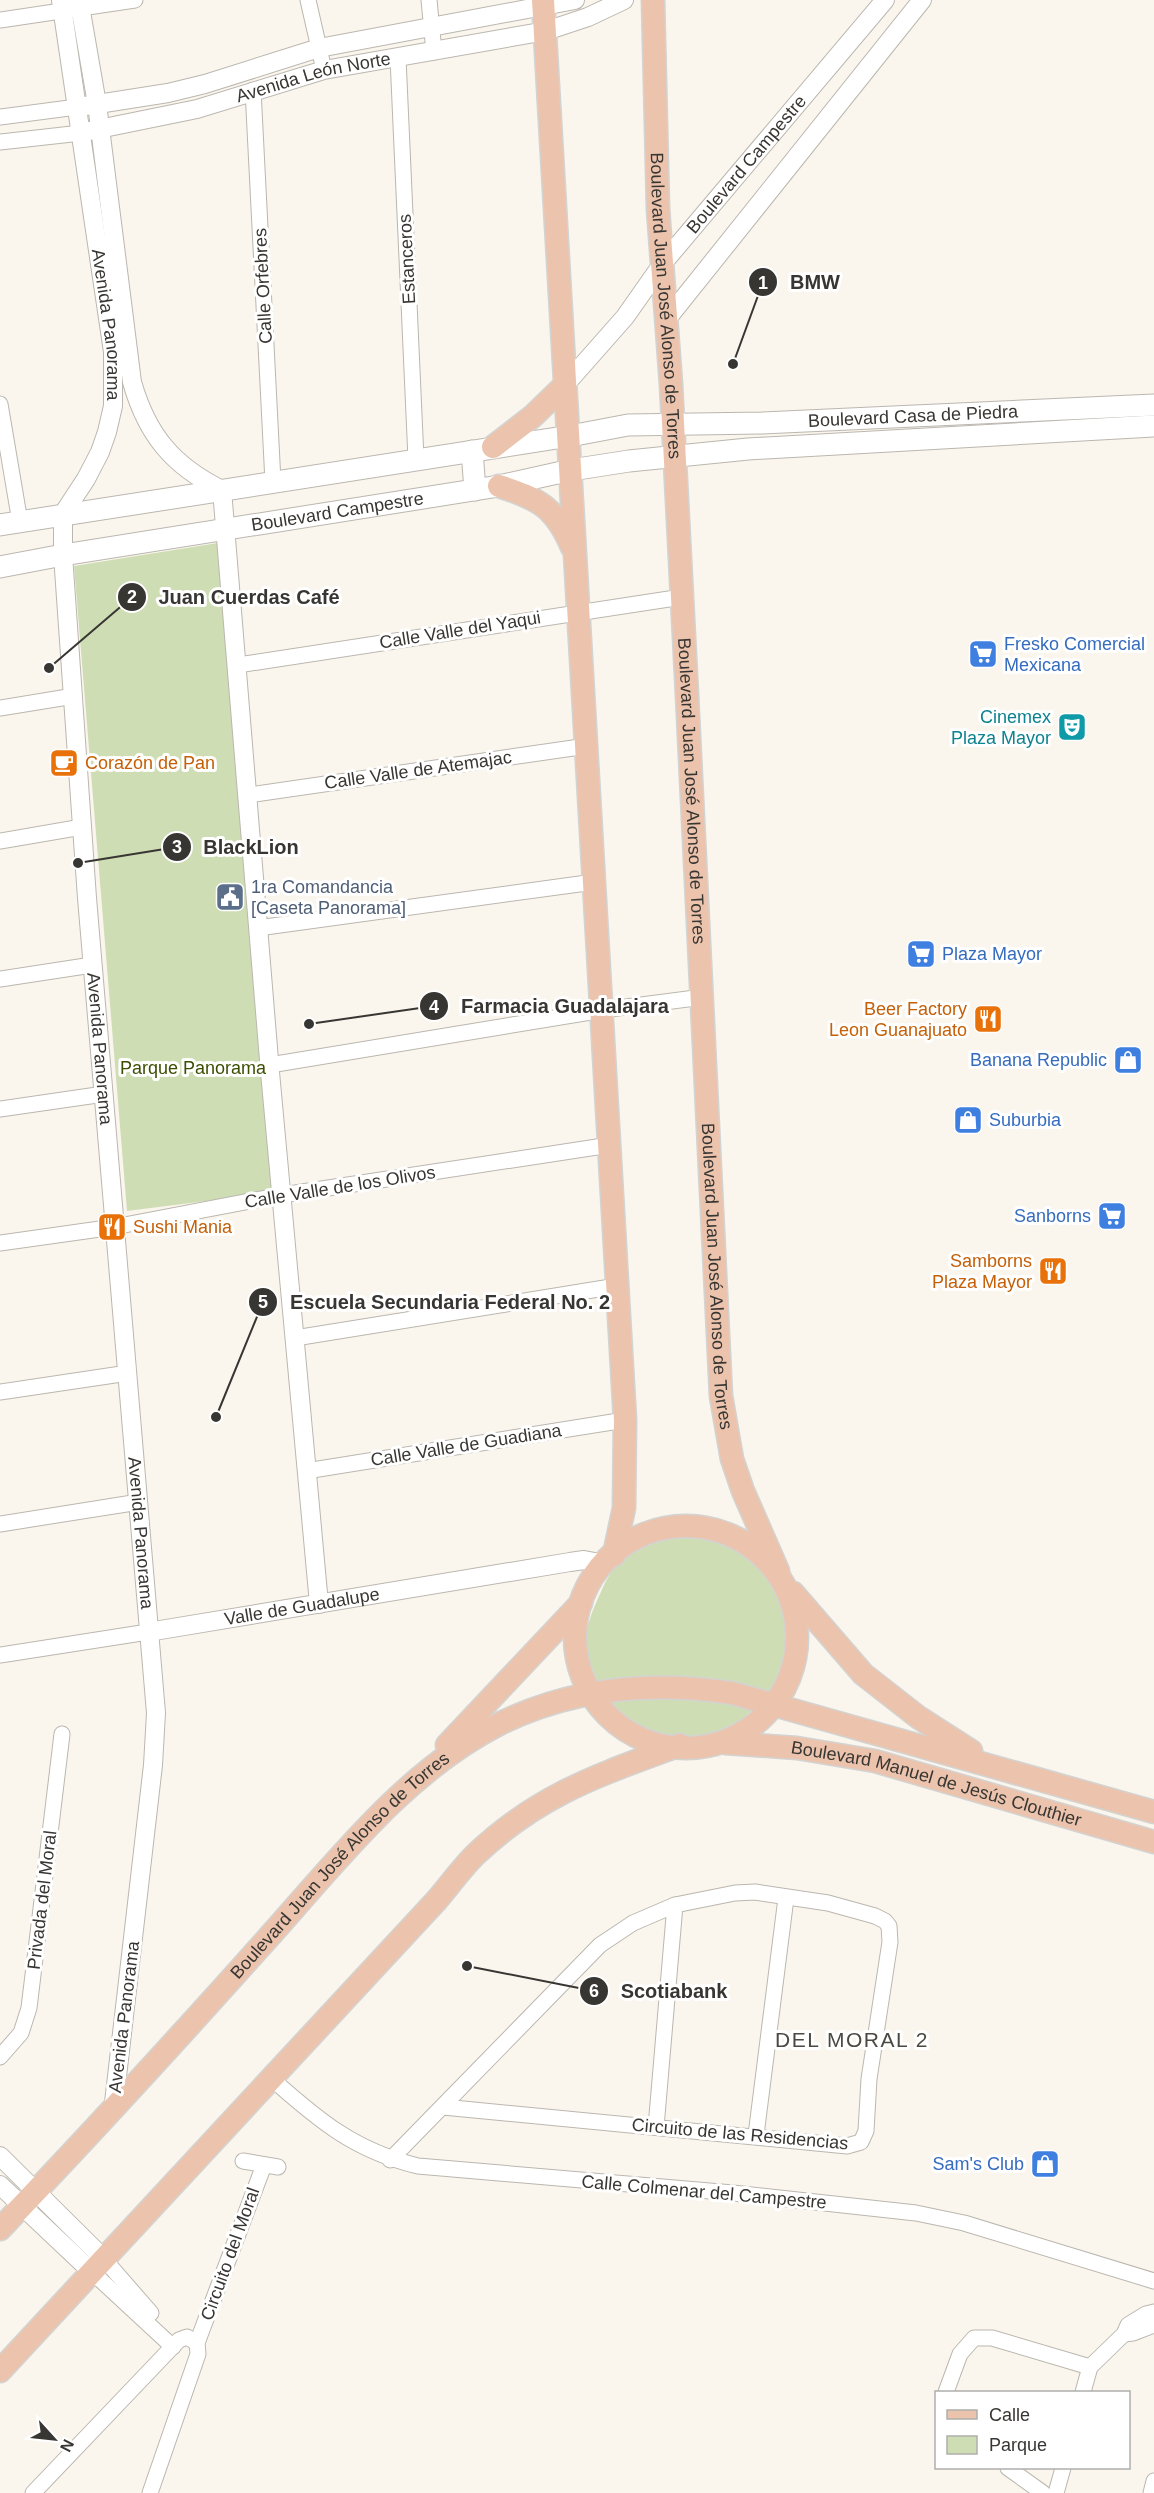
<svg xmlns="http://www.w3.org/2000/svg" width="1154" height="2493" viewBox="0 0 1154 2493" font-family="Helvetica,sans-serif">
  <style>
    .green { fill: #cfddb5 }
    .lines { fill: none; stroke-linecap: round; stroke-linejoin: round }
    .minor-casing { stroke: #bbb7af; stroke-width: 17 }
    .tertiary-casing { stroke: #bbb7af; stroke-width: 20 }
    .secondary-casing { stroke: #bbb7af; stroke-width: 23 }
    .primary-casing { stroke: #d3d3d2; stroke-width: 25 }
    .minor { stroke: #fff; stroke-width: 15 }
    .tertiary { stroke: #fff; stroke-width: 18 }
    .secondary { stroke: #fff; stroke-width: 21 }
    .primary { stroke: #ecc4ad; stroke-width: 22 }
    .labels { text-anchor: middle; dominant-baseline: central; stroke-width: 6; stroke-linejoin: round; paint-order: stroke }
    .street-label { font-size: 18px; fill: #383633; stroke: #fff }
    .shop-label { font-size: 18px; fill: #366cbe; stroke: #fff; text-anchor: start }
    .culture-label { font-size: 18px; fill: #0d838f; stroke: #fff; text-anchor: end }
    .food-label { font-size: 18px; fill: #c56008; stroke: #fff; text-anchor: start }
    .service-label { font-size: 18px; fill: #4e5e75; stroke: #fff; text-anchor: start }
    .park-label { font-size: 18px; fill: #3c4e02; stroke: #fff }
    .quarter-label { font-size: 21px; letter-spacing: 1.5px; fill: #4c4942; stroke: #fff }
    .leader { fill: none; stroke: #383633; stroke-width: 2 }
    .callout-dot { fill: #383633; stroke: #fff; stroke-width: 2 }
    .mark-label { font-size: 18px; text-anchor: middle; font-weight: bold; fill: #fff }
    .callout-label { font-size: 20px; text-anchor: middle; font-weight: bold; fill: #383633; stroke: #fff; stroke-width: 6; stroke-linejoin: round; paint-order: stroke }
  </style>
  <rect width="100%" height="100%" fill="#faf6ee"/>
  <g class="green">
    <polygon points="224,542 278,1192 127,1211 74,566"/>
    <path d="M687 1536C699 1537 711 1538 723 1542 780 1565 807 1643 769 1693L704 1679 686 1677 640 1678 594 1682C577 1651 586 1624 600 1594 606 1580 613 1566 625 1556 643 1541 665 1538 687 1536Z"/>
    <path d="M669 1697 732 1703 753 1709C710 1753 653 1744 610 1707L609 1702 613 1700Z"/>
  </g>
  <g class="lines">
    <g class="minor-casing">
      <g id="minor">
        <polyline points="308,0 324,70"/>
        <polyline points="429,0 434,52"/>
        <polyline points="0,20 135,0"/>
        <polyline points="398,58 416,459"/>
        <polyline points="253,90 273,482"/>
        <polyline points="0,117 77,107"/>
        <polyline points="0,142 81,133"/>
        <polyline points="0,404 20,522"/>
        <polyline points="238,665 682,597"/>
        <polyline points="0,708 74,696"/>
        <polyline points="249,795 587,746"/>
        <polyline points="0,841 82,827"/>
        <polyline points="258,928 594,882"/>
        <polyline points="0,979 92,965"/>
        <polyline points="270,1065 603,1010 703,997"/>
        <polyline points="0,1109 104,1094"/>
        <polyline points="0,1243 114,1227 282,1195 610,1145"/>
        <polyline points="295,1338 617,1286"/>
        <polyline points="0,1392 128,1373"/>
        <polyline points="306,1471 625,1420"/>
        <polyline points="0,1524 139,1502"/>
        <polyline points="0,1655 148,1632"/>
        <polyline points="0,2057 21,2033 29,2008 62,1734"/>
        <path d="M271 2078C318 2120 355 2151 418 2166L733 2193 916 2213 964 2223 1154 2281"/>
        <polyline points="656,2127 675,1905"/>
        <polyline points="756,2135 786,1898"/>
        <polyline points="390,2160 600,1945 633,1923 675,1905 735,1893 755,1892 828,1903 875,1916 885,1921 889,1926 890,1942 869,2079 866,2131 861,2142 847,2146 443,2107"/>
        <polyline points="243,2161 278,2167"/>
        <polyline points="104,2259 151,2313"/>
        <polyline points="92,2272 173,2347"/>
        <polyline points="1124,2334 1133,2333 1154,2325"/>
        <polyline points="946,2392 960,2354 974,2338 992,2338 1090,2367"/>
        <polyline points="1083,2392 1090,2367 1124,2334 1128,2325 1146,2314 1154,2312"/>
        <polyline points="1008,2468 1043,2493"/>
        <polyline points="33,2493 179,2340 187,2337 197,2343"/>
        <polyline points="150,2493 198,2354 197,2343 264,2165"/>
        <polyline points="1056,2493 1063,2468"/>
        <polyline points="1151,2493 1154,2481"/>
      </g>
    </g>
    <g class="tertiary-casing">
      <g id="tertiary">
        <path id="s1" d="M61 0 113 352V406L107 432 100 452 86 479 63 514V555L87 898 156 1713 153 1765 113 2111"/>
        <path d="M79 0 97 104 132 382C147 435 173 466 222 490L270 1072 319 1604"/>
        <polyline points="85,106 168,93 205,84 319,48 575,0"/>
        <path id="s2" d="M89 131 197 109 324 70 546 31 588 17 624 0"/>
        <polyline points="667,319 922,0"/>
        <path id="s3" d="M565 385 625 317 663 263 885 0"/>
        <path id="s4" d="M148 1632 570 1562 584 1560 605 1564"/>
        <polyline points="0,2156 104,2259"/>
        <polyline points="0,2185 92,2272"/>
      </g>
    </g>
    <g class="secondary-casing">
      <g id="secondary">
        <polyline points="472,451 475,490"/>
        <path id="s5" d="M0 525 570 436 628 425 762 423 1154 405"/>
        <path id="s6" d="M0 567 63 555 499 486 571 470 629 461 748 449 1154 426"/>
      </g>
    </g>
    <g class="primary-casing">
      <g id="primary">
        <polyline points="543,0 625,1420 624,1508 614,1555"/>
        <path id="s7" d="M653 0 658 209 671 384 687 695 721 1396 732 1459 743 1491 778 1571"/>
        <polyline points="493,447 533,416 565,385"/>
        <path d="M499 486C539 499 555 507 572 547"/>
        <circle cx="686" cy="1637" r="111"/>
        <polyline points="793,1593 863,1674 918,1717 971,1751"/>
        <path id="s8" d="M725 1743 797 1748 875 1761 1154 1842"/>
        <polyline points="447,1745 581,1603"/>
        <path id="s9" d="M0 2229C88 2137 174 2043 259 1948 331 1869 402 1773 499 1724 572 1688 652 1681 732 1693L1154 1812"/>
        <path d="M0 2371 436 1901C449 1886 461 1869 475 1855 539 1794 599 1775 680 1745"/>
      </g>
    </g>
    <use href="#minor" class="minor"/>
    <use href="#tertiary" class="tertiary"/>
    <use href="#secondary" class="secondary"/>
    <use href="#primary" class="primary"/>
  </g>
  <defs>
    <g id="supermarket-square" transform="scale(1.5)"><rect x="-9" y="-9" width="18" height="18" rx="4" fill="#3f7fe0" stroke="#fff"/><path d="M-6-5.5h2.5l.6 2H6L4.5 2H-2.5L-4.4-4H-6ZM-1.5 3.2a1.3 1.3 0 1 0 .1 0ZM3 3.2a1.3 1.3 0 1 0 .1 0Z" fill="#fff"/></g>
    <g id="theatre-square" transform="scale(1.5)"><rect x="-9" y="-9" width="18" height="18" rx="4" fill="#0f9aa8" stroke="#fff"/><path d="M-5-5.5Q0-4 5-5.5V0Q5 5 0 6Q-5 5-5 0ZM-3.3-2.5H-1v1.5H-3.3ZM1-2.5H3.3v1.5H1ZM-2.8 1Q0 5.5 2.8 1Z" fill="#fff"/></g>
    <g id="cafe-square" transform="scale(1.5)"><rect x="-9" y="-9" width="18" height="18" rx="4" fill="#e8710a" stroke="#fff"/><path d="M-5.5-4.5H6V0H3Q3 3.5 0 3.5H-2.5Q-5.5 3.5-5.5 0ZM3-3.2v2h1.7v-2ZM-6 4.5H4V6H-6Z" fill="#fff"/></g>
    <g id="civic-square" transform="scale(1.5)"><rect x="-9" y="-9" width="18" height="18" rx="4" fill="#5c6f8a" stroke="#fff"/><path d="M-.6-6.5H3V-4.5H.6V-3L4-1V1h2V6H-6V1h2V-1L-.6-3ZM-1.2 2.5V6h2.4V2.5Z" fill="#fff"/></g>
    <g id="restaurant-square" transform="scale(1.5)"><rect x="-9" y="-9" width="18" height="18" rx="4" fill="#e8710a" stroke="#fff"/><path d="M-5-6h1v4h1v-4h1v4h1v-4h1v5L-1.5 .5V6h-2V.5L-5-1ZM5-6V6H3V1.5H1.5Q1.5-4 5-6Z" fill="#fff"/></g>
    <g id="shop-square" transform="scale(1.5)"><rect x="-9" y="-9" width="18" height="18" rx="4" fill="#3f7fe0" stroke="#fff"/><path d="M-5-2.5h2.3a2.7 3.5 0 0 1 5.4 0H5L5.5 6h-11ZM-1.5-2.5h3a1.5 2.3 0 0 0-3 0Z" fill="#fff"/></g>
  </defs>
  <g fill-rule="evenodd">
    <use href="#supermarket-square" x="983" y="654"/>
    <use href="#theatre-square" x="1072" y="727"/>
    <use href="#cafe-square" x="64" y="763"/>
    <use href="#civic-square" x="230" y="897"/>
    <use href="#supermarket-square" x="921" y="954"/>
    <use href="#restaurant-square" x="988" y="1019"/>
    <use href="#shop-square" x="1128" y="1060"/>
    <use href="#shop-square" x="968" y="1120"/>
    <use href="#supermarket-square" x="1112" y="1216"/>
    <use href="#restaurant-square" x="112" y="1227"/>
    <use href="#restaurant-square" x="1053" y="1271"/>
    <use href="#shop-square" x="1045" y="2164"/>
  </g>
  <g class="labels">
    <g class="street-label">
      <text stroke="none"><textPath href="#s2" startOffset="231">Avenida León Norte</textPath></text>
      <text stroke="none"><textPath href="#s3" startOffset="286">Boulevard Campestre</textPath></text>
      <text transform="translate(407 259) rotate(-93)">Estanceros</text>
      <text transform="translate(263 286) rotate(-93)">Calle Orfebres</text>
      <text stroke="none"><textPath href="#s7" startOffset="306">Boulevard Juan José Alonso de Torres</textPath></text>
      <text stroke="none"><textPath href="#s1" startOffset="328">Avenida Panorama</textPath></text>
      <text stroke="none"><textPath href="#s5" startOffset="921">Boulevard Casa de Piedra</textPath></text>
      <text stroke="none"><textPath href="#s6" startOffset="342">Boulevard Campestre</textPath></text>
      <text transform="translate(460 630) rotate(-9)">Calle Valle del Yaqui</text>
      <text transform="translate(418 770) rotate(-8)">Calle Valle de Atemajac</text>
      <text stroke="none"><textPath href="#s7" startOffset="792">Boulevard Juan José Alonso de Torres</textPath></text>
      <text stroke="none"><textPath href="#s1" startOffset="1066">Avenida Panorama</textPath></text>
      <text transform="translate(340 1187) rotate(-9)">Calle Valle de los Olivos</text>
      <text stroke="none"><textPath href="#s7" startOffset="1278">Boulevard Juan José Alonso de Torres</textPath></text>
      <text transform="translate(466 1445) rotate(-9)">Calle Valle de Guadiana</text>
      <text stroke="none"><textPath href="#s1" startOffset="1552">Avenida Panorama</textPath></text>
      <text stroke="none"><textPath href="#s4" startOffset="156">Valle de Guadalupe</textPath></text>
      <text stroke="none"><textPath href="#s8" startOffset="216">Boulevard Manuel de Jesús Clouthier</textPath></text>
      <text stroke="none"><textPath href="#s9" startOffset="498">Boulevard Juan José Alonso de Torres</textPath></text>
      <text transform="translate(42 1900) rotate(-83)">Privada del Moral</text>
      <text transform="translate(124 2017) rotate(-83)">Avenida Panorama</text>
      <text transform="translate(740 2134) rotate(5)">Circuito de las Residencias</text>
      <text transform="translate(704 2192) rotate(5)">Calle Colmenar del Campestre</text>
      <text transform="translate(230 2254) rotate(-70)">Circuito del Moral</text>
    </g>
    <g class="shop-label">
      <text x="1004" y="644">Fresko Comercial<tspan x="1004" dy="21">Mexicana</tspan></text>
      <text x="942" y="954">Plaza Mayor</text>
      <text x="1107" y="1060" text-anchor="end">Banana Republic</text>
      <text x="989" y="1120">Suburbia</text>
      <text x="1091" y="1216" text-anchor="end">Sanborns</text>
      <text x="1024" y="2164" text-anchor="end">Sam's Club</text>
    </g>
    <g class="culture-label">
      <text x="1051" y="717">Cinemex<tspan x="1051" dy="21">Plaza Mayor</tspan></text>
    </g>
    <g class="food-label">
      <text x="85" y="763">Corazón de Pan</text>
      <text x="967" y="1009" text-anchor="end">Beer Factory<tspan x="967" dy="21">Leon Guanajuato</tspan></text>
      <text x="133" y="1227">Sushi Mania</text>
      <text x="1032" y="1261" text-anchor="end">Samborns<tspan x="1032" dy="21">Plaza Mayor</tspan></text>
    </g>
    <g class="service-label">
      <text x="251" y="887">1ra Comandancia<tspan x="251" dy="21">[Caseta Panorama]</tspan></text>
    </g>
    <g class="park-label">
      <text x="193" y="1068">Parque Panorama</text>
    </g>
    <g class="quarter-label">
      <text x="852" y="2039">DEL MORAL 2</text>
    </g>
  </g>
  <path class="leader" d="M733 364L763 282M49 668L132 597M78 863L177 847M309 1024L434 1006M216 1417L263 1302M467 1966L594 1991"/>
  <g class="callout-dot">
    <circle cx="733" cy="364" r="6"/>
    <circle cx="49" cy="668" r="6"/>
    <circle cx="78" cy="863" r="6"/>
    <circle cx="309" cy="1024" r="6"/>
    <circle cx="216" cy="1417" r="6"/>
    <circle cx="467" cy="1966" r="6"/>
    <circle cx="763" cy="282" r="15"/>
    <circle cx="132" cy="597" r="15"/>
    <circle cx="177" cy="847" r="15"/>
    <circle cx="434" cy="1006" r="15"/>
    <circle cx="263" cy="1302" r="15"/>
    <circle cx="594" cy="1991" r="15"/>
  </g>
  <g class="mark-label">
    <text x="763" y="289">1</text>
    <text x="132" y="603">2</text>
    <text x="177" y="853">3</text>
    <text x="434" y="1013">4</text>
    <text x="263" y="1308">5</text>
    <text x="594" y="1997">6</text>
  </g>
  <g class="callout-label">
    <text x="815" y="289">BMW</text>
    <text x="249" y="604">Juan Cuerdas Café</text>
    <text x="251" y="854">BlackLion</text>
    <text x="565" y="1013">Farmacia Guadalajara</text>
    <text x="450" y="1309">Escuela Secundaria Federal No. 2</text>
    <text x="674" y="1998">Scotiabank</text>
  </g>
  <rect x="935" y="2391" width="195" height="78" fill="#ffffff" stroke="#afafad" stroke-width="1.5"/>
  <rect x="947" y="2410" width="30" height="9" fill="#ecc4ad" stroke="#afafad" stroke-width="1.5"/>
  <text x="989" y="2421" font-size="18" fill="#383633">Calle</text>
  <rect x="947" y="2436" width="30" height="18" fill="#cfddb5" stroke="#afafad" stroke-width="1.5"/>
  <text x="989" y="2451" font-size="18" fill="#383633">Parque</text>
  <g transform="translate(54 2439) rotate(117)" stroke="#ffffff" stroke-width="4.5" paint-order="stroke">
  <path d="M0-4.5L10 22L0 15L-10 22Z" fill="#383633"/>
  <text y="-9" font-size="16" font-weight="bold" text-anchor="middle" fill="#383633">N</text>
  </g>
</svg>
